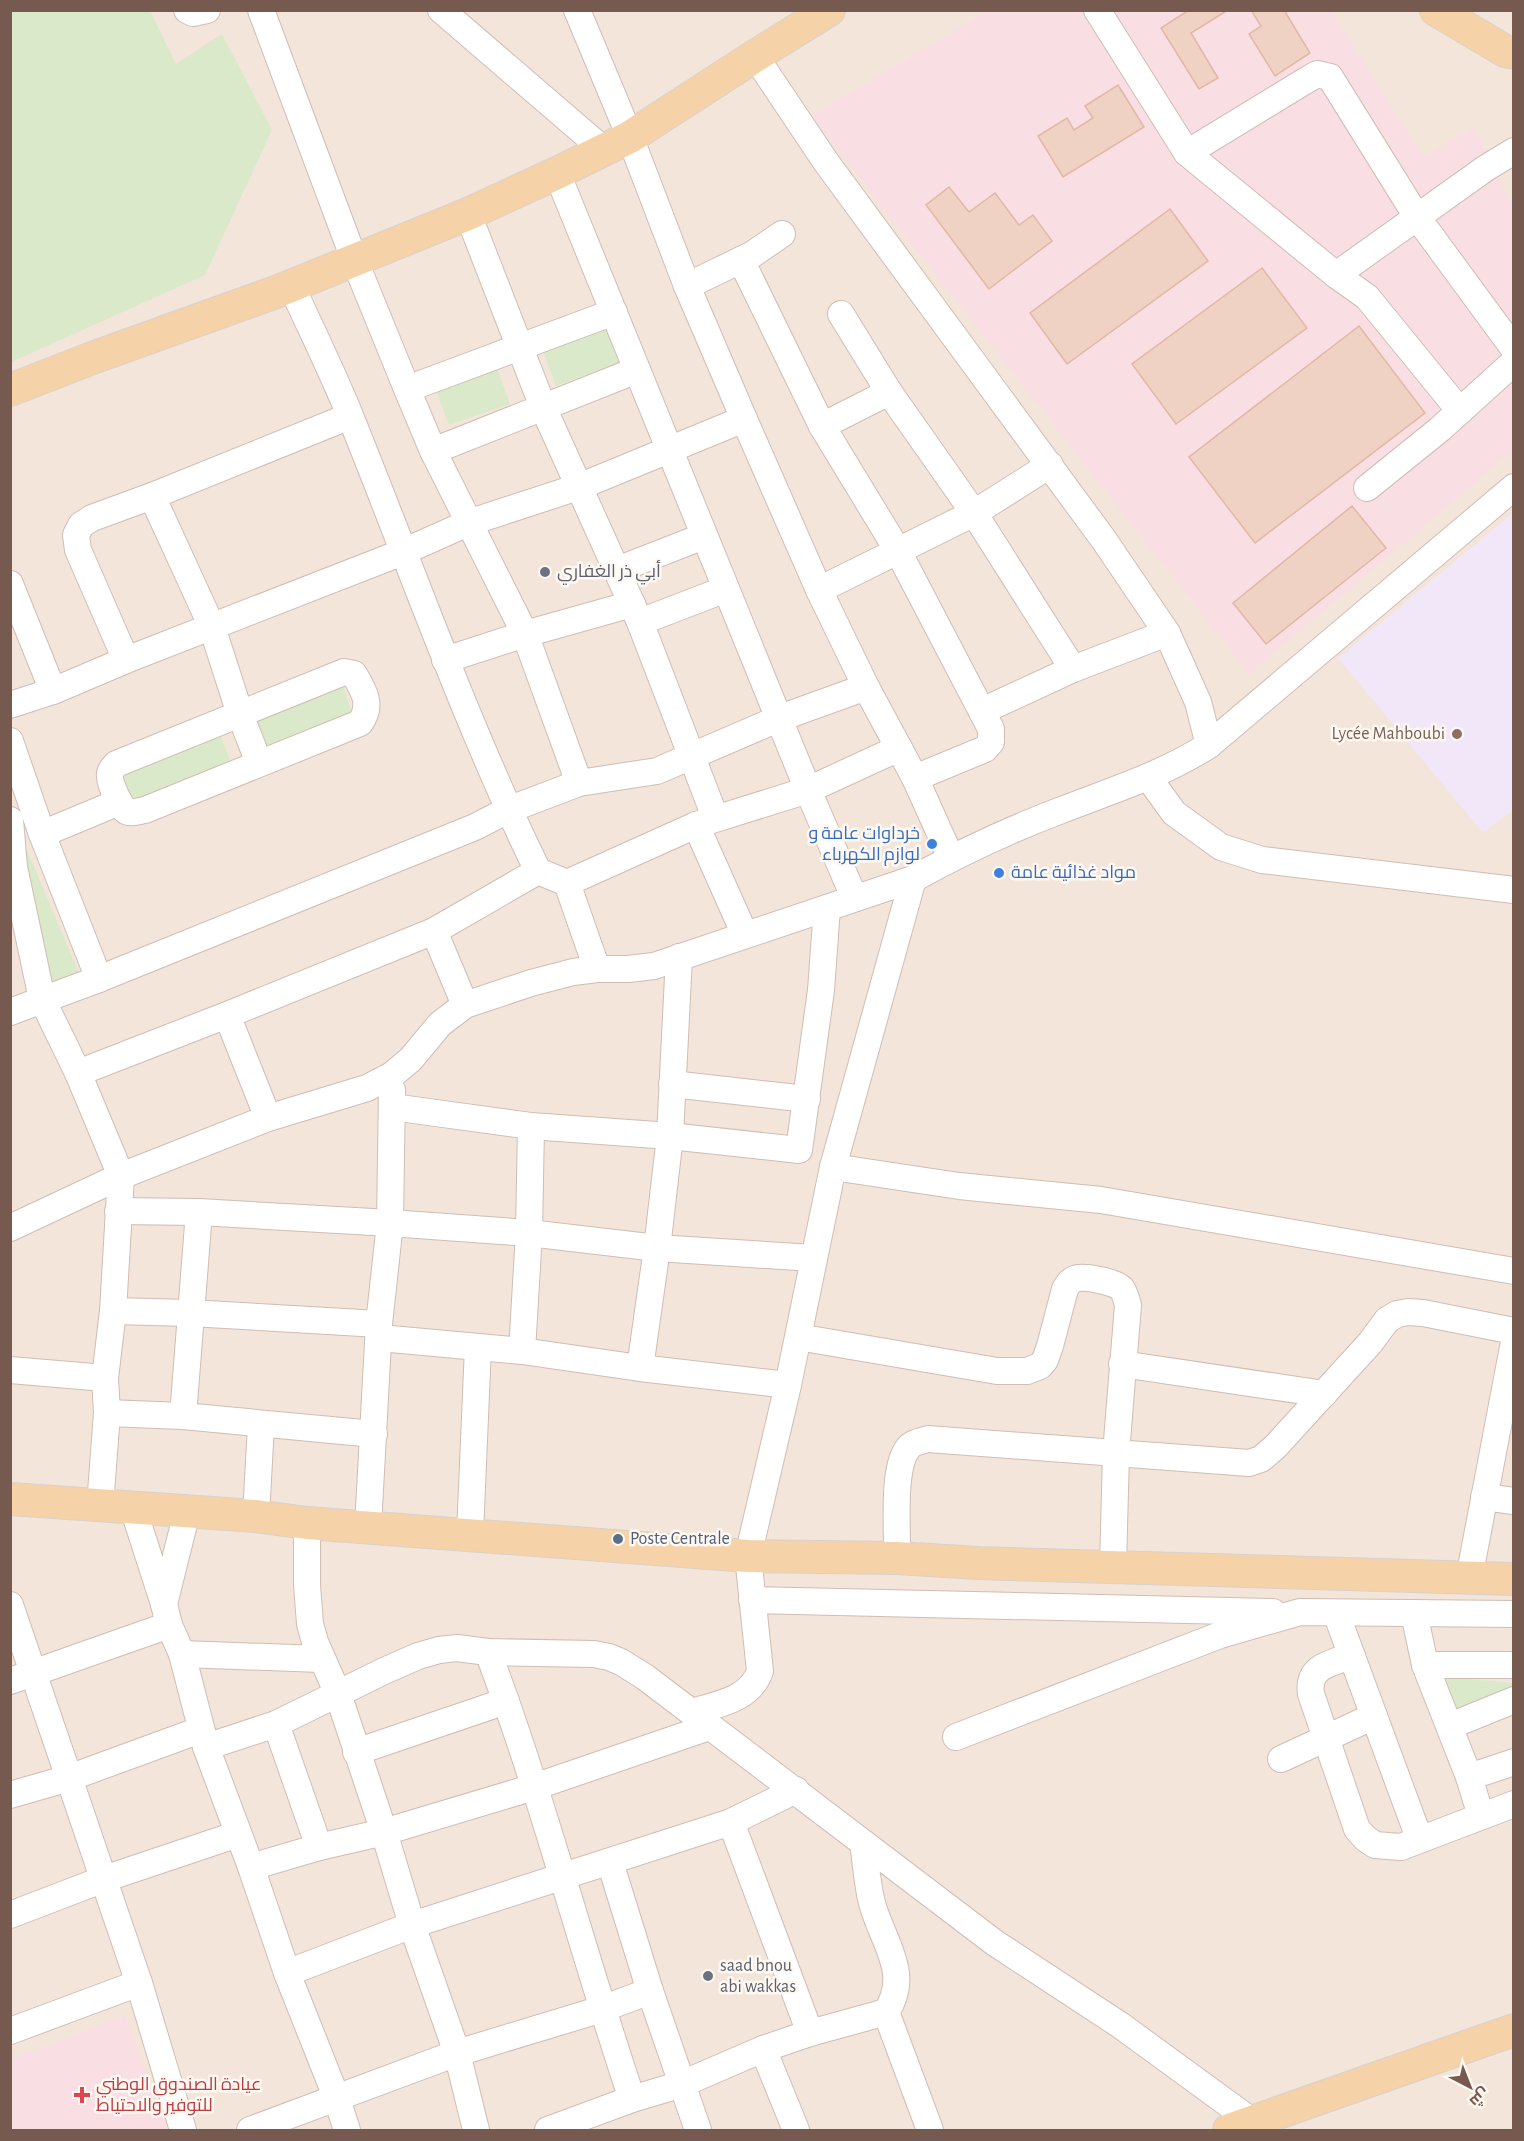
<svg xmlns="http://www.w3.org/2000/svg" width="1524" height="2141" viewBox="0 0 1524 2141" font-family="'Alegreya Sans',Cairo,sans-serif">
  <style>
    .residential { fill: #f3e5da }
    .education { fill: #f1e7f8 }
    .medical { fill: #f9dfe4 }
    .green { fill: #d9e9ca }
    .building { fill: #f0d2c4; stroke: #e2b7a5; stroke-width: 1.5 }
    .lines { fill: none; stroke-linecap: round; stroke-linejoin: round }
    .minor-casing { stroke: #d0bdb3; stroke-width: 28 }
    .major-casing { stroke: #d9d1ce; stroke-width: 34 }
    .minor { stroke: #fff; stroke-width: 26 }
    .major { stroke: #f6d2a8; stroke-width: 32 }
    .worship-dot { fill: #6b7280; stroke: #fef8f2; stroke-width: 2 }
    .education-dot { fill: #8d6e63; stroke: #fef8f2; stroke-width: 2 }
    .shop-dot { fill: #3f7fe0; stroke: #fef8f2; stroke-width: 2 }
    .service-dot { fill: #5c6f8a; stroke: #fef8f2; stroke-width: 2 }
    .health-dot { fill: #e0444e; stroke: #fef8f2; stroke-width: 2 }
    .labels { text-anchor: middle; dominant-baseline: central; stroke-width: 5; stroke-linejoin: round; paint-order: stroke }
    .worship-label { font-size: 18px; fill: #5b616d; stroke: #fef8f2; text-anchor: start }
    .education-label { font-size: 18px; fill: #785e54; stroke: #fef8f2; text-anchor: end }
    .shop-label { font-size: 18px; fill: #366cbe; stroke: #fef8f2; text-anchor: end }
    .service-label { font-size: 18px; fill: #4e5e75; stroke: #fef8f2; text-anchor: start }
    .health-label { font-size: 18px; fill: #be3a42; stroke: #fef8f2; text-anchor: start }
  </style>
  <rect width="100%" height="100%" fill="#fcf4eb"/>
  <rect class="residential" x="11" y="11" width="1502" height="2119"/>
  <polygon class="education" points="1513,513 1513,810 1483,833 1338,658"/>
  <g class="medical">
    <polygon points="988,11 1331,11 1424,157 1474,126 1513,207 1513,451 1249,674 811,116"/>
    <polygon points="125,2016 167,2130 11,2130 11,2059"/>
  </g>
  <g class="green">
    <polygon points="10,11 150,11 176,64 222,34 272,130 205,275 11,362"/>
    <polygon points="606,325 620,362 556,386 542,349"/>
    <polygon points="497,368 510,404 449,425 436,390"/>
    <polygon points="343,687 355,720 263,754 251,721"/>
    <polygon points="220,734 233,768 132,805 119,772"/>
    <polygon points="24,843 79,973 40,985"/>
    <polygon points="1437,1676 1513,1683 1513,1696 1458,1719"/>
  </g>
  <g class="building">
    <polygon points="1189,10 1228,10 1191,33 1218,78 1199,89 1161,28"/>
    <polygon points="1251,10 1284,10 1310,53 1275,76 1249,34 1261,26"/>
    <polygon points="1118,85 1144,127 1063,177 1038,136 1067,118 1074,130 1093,118 1085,106"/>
    <polygon points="949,187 969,212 995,193 1019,225 1033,215 1052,241 989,289 926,205"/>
    <polygon points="1170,209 1208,261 1067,364 1030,313"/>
    <polygon points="1262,268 1307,328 1176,424 1132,364"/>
    <polygon points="1359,326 1425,413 1255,543 1189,457"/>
    <polygon points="1352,506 1386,548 1266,644 1233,603"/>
  </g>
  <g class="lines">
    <g class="minor-casing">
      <g id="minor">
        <polyline points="187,10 193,13 207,10"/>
        <polyline points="261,10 354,259 407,389 433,451 525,634 579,783"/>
        <polyline points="441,10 605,151"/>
        <polyline points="577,10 630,137 687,286 744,419 819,590 866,687 915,778 951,858"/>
        <polyline points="1097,10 1187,153 1336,275 1367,297 1460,411"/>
        <polyline points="755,56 826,162 1104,540 1167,633 1198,702 1209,745"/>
        <polyline points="1187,153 1305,81 1317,74 1330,77 1417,217 1514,349"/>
        <polyline points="557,173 808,790 854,897"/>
        <polyline points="468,214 543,407 640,622 715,817"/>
        <polyline points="741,260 822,426 898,551 991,729 991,742 985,749 915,778"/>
        <polyline points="1336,275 1486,168 1514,151"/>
        <path d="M291 285C311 329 333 373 351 418 412 569 466 724 538 871L567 883 696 825 808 790 899 748"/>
        <polyline points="687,286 753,254 782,234"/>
        <polyline points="841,314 889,392 974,513 1073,669"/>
        <polyline points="407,389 614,312"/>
        <polyline points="822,426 889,392"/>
        <polyline points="433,451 637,370"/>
        <polyline points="1367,488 1440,429 1514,362"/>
        <polyline points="152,496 212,627 240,714 259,763"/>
        <polyline points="617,570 704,536"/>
        <polyline points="10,584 53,691"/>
        <polyline points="819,590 974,513 1050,465"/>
        <polyline points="640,622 726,589"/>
        <polyline points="126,660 78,550 76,535 81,525 92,518 152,496 350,416"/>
        <polyline points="445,660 525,634 632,604"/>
        <path d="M344 672 354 674C364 691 373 705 360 723L145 810C138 811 132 814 126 811 120 807 110 784 110 777 109 771 113 768 116 764Z"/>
        <polyline points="10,705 53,691 126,660 403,552 468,523 581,486 744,419"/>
        <polyline points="982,711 1073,669 1167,633"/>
        <polyline points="10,741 42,834 99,979"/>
        <polyline points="1148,777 1174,813 1221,847 1262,860 1514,890"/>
        <polyline points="10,820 14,867 42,999 78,1073 121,1176 113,1311 105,1378 107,1413 100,1506"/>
        <polyline points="696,825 745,935"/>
        <polyline points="42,834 119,802"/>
        <polyline points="567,883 597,969"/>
        <polyline points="434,931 465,1005"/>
        <polyline points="10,1012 99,979 475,827 508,810 579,783 657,771 780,718 866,687"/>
        <polyline points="227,1015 268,1118"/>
        <polyline points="78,1073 227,1015 434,931 538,871"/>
        <polyline points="672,1084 807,1099"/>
        <polyline points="392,1107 531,1126 670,1136 799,1150 821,990 827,908"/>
        <polyline points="833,1167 959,1186 1101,1200 1514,1271"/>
        <polyline points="118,1211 199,1212 390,1223 529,1233 657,1248 813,1258"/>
        <polyline points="10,1228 121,1176 268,1118 367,1088 392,1075 411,1059 440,1024 465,1005 531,983 573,972 597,969 628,969 654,966 913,879"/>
        <polyline points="113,1311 190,1313 379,1324"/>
        <path d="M798 1337 997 1371H1027L1040 1366 1045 1360 1050 1346 1065 1289C1068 1285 1070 1280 1075 1279 1082 1275 1115 1282 1121 1288 1125 1292 1126 1299 1128 1305L1116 1453 1113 1567"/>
        <polyline points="380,1338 522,1351 640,1368 788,1385"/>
        <polyline points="522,1351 529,1233 531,1126"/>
        <polyline points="1122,1364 1324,1394"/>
        <polyline points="640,1368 657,1248 670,1136 679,957"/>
        <polyline points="10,1370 105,1378"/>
        <polyline points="107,1413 183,1416 374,1434"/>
        <polyline points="183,1416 199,1212"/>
        <polyline points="1484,1497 1514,1501"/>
        <polyline points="133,1508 164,1604 169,1625 182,1654 206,1747 251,1867 287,1973 337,2099 347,2130"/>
        <polyline points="256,1516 261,1425"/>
        <polyline points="307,1523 307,1585 310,1624 315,1642 338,1694 384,1832 412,1925 457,2053 476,2130"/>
        <polyline points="368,1527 379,1324 390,1223 392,1090"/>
        <polyline points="470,1534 478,1347"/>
        <path d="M897 1558C898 1531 891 1464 910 1446 914 1442 922 1441 928 1439L1249 1463 1261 1459 1275 1447 1370 1343 1387 1320 1397 1314 1408 1312 1423 1313 1514 1331"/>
        <polyline points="1469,1578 1514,1342"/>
        <polyline points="752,1600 1273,1612"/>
        <polyline points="164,1604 187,1512"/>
        <polyline points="10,1605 139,1983 183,2130"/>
        <polyline points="1336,1613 1419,1838"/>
        <polyline points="1414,1613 1425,1665 1469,1777 1481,1816"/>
        <path d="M488 1652C543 1798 582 1951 632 2099"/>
        <polyline points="182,1654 321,1659"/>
        <path d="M1352 1656C1331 1663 1307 1666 1311 1694L1357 1829 1365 1838 1375 1845 1401 1847 1514 1804"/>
        <polyline points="1425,1665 1514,1665"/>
        <polyline points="10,1681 169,1625"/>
        <path d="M692 1712C718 1704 750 1700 760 1671L748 1556 788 1385 833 1167 913 879C960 853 1009 830 1059 811 1110 791 1163 775 1209 745L1514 487"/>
        <polyline points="276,1724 319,1847"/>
        <polyline points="1450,1726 1514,1700"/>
        <polyline points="956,1737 1220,1635 1300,1612 1514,1614"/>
        <polyline points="206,1747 276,1724 384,1671 418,1656 439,1650 457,1648 488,1652 594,1654 609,1657 621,1662 645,1677 995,1943 1120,2025 1253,2122"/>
        <polyline points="356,1752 506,1701"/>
        <polyline points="1281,1759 1374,1716"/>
        <polyline points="1469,1777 1514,1762"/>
        <polyline points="10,1795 69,1778 200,1730"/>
        <polyline points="731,1822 810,2033"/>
        <path d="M863 1843C866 1863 867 1884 872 1903 882 1941 912 1974 886 2012L930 2130"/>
        <polyline points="610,1862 650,1991 698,2130"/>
        <polyline points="251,1867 319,1847 384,1832 534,1787 709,1727"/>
        <polyline points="10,1915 104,1879 238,1834"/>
        <polyline points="287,1973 412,1925 731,1822 796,1790"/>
        <polyline points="10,2031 139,1983"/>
        <polyline points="763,2049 796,2130"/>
        <polyline points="250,2130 457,2053 602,2009 650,1991"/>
        <polyline points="548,2130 632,2099 682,2084 763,2049 810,2033 886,2012"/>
      </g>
    </g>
    <g class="major-casing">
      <g id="major">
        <polyline points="1436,10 1505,51 1514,53"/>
        <polyline points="10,390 95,357 276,292 468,214 557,173 630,137 755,56 829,10"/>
        <polyline points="10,1499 256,1516 307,1523 748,1556 897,1558 978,1563 1514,1579"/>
        <polyline points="1229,2130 1514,2030"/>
      </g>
    </g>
    <use href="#minor" class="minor"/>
    <use href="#major" class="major"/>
  </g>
  <g class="worship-dot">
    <circle cx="545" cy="572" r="6"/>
    <circle cx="708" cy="1976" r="6"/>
  </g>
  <circle class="education-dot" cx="1457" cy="734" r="6"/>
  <g class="shop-dot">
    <circle cx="932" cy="844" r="6"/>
    <circle cx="999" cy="873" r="6"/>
  </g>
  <circle class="service-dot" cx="618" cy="1539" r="6"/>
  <path class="health-dot" d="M79 2086h6v6h6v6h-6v6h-6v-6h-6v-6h6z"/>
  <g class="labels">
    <g class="worship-label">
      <text x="557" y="572">أبي ذر الغفاري</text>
      <text x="720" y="1966">saad bnou<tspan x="720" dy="21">abi wakkas</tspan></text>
    </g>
    <g class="education-label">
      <text x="1445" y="734">Lycée Mahboubi</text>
    </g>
    <g class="shop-label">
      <text x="920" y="834">خرداوات عامة و<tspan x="920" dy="21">لوازم الكهرباء</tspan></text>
      <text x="1011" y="873" text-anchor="start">مواد غذائية عامة</text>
    </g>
    <g class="service-label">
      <text x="630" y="1539">Poste Centrale</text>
    </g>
    <g class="health-label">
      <text x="96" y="2085">عيادة الصندوق الوطني<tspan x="96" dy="21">للتوفير والاحتياط</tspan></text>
    </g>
  </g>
  <rect width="1524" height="2141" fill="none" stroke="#76594f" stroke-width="24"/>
  <g transform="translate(1470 2087) rotate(138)" stroke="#fef8f2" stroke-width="4.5" paint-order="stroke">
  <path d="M0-4.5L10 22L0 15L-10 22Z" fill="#76594f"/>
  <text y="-9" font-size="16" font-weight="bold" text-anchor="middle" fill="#76594f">ش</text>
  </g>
</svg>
